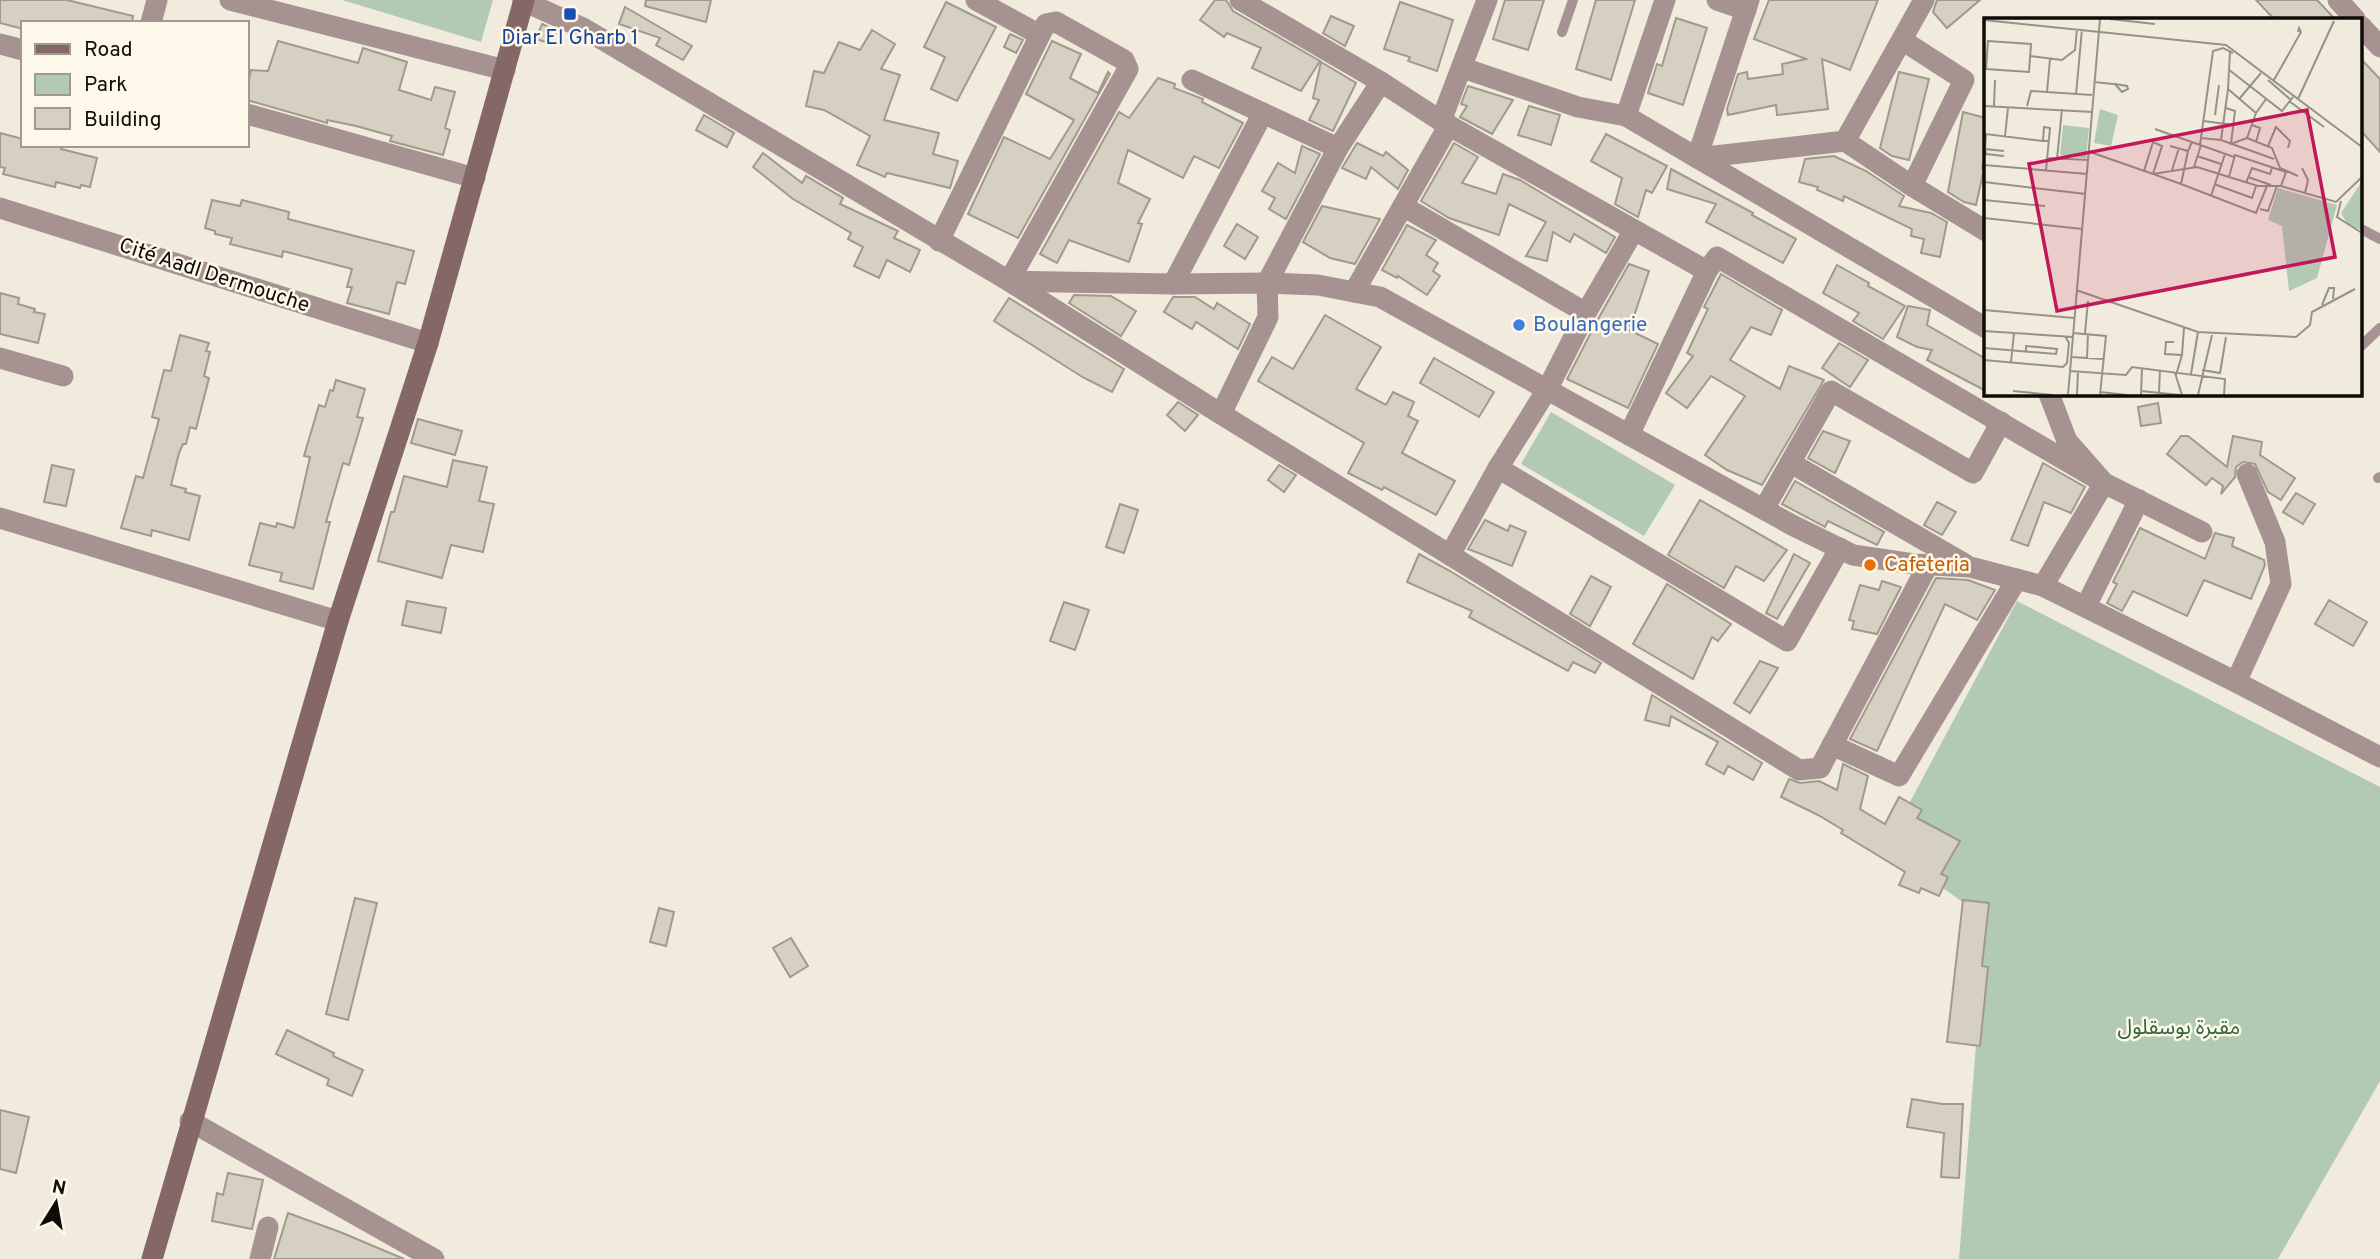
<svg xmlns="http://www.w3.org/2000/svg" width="2380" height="1259" viewBox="0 0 2380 1259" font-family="Overpass,'Noto Sans Arabic',sans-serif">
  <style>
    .green { fill: #b2cab4 }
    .building { fill: #d6d0c2; stroke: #a09a8d; stroke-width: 2 }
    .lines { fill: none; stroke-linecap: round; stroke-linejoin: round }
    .lane { stroke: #a79292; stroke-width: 10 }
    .street { stroke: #a79292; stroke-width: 21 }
    .secondary { stroke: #856768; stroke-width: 21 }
    .transit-dot { fill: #1a4fb4; stroke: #fef8ea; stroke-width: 2.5 }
    .shop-dot { fill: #3f7fe0; stroke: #fef8ea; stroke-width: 2.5 }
    .food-dot { fill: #e8710a; stroke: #fef8ea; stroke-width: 2.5 }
    .labels { text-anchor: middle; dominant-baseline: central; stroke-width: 5; stroke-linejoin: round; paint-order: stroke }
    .transit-label { font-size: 21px; fill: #164399; stroke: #fef8ea }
    .street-label { font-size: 21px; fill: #0e0c07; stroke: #fef8ea }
    .shop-label { font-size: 21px; fill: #366cbe; stroke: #fef8ea; text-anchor: start }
    .food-label { font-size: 21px; fill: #c56008; stroke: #fef8ea; text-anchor: start }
    .park-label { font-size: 21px; fill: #33643a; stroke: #fef8ea }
    .inset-road { fill: none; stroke: #969287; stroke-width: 2 }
    .view { fill: #c2185b; fill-opacity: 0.15; stroke: #c2185b; stroke-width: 3.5 }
    .inset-edge { fill: none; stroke: #0e0c07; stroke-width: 3.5 }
  </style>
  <rect width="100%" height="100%" fill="#f1ebdd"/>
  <g class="green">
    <polygon points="342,0 493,0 481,42"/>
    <polygon points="1551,412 1675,485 1644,536 1521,464"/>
    <polygon points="2017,601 2380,787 2380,1081 2278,1259 1959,1259 1986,919 1886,847"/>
  </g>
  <g class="building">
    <polygon points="0,0 67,0 133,16 132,23 23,23 23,29 0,23"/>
    <polygon points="646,0 711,0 706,22 645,6"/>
    <polygon points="1215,0 1226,0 1233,11 1320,61 1301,91 1252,68 1261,48 1227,33 1224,37 1200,20"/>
    <polygon points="1505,0 1544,0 1528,50 1493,39"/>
    <polygon points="1596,0 1635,0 1611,80 1576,69"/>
    <polygon points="1769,0 1878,0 1850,70 1822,59 1828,109 1777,115 1776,105 1728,115 1727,109 1738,74 1747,72 1748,79 1783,74 1782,64 1806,59 1754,39"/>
    <polygon points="1937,0 1980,0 1947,28 1933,12"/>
    <polygon points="2256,0 2317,0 2335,19 2274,19"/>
    <polygon points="946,2 996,27 957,101 931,89 945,57 924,47"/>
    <polygon points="1400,2 1453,20 1437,71 1408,61 1410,57 1384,49"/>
    <polygon points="625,7 692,46 683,60 656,45 660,38 619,24"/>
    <polygon points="1331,16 1354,26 1345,46 1323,33"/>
    <polygon points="1676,18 1707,28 1683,105 1648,93 1657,64 1662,66"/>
    <polygon points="542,24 557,31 551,44 536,39"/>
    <polygon points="872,30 895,44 881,69 900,75 884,120 939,133 933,154 958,161 950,188 887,173 885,177 857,165 870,136 824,110 806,106 814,71 824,73 839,42 860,50"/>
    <polygon points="1010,34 1023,40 1016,53 1004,47"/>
    <polygon points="278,41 358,63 363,48 407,62 399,90 431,100 435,87 455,92 445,128 450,130 443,155 390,141 392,136 356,126 327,120 327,123 247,100 247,87 251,70 268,71"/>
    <polygon points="1052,41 1081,54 1070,78 1098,93 1108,72 1110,74 1018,238 968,214 1004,137 1050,159 1074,120 1026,94"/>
    <polygon points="2361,59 2380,79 2380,152 2361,131"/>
    <polygon points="1321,62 1356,83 1333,131 1309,120 1319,100 1313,98"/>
    <polygon points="1899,72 1929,79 1909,160 1892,156 1880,148"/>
    <polygon points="1158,78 1175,84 1174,88 1203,99 1202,102 1243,123 1219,168 1194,156 1183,178 1128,150 1118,183 1150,199 1138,223 1142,224 1129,262 1069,240 1057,263 1040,254 1119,112 1129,118"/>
    <polygon points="1468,86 1513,100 1492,134 1460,117 1467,106 1461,104"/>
    <polygon points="1529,106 1560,115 1551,145 1518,135"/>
    <polygon points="1963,112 1986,118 1986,150 1982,168 1984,169 1976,205 1964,202 1948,192"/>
    <polygon points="704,115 734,133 727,147 696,130"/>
    <polygon points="0,133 23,139 23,145 62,145 61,149 97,158 90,187 81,185 80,188 56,182 55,187 3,174 5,168 0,167"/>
    <polygon points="1606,134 1667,166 1652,193 1646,190 1638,217 1615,204 1622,178 1591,161"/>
    <polygon points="1357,143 1383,156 1386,152 1408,170 1398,189 1371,167 1366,179 1342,168"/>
    <polygon points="1454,143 1478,157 1462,183 1496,194 1503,174 1520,180 1615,237 1606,253 1574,234 1570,242 1553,232 1547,261 1526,256 1546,222 1509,204 1499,235 1449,218 1421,201"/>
    <polygon points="1302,146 1320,154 1286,219 1269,209 1275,198 1262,191 1278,163 1295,173"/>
    <polygon points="763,153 802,183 806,176 843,198 840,204 898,231 894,238 920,250 910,272 887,260 879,278 854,266 863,247 848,239 851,233 793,199 753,167"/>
    <polygon points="1834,156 1866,171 1904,196 1899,206 1931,213 1947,222 1940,257 1921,253 1924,239 1911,236 1912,229 1844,196 1843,201 1817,190 1818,187 1799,182 1805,159"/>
    <polygon points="1671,169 1753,213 1752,215 1796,239 1783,263 1706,222 1716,204 1667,189"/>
    <polygon points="212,200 240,206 242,200 289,212 288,219 414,251 405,284 397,282 389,314 347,303 352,287 347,287 352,269 283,251 282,257 230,244 232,238 215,234 215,231 205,228"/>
    <polygon points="1322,206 1380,219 1355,264 1330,258 1303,242"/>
    <polygon points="1237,224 1258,237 1245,259 1224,246"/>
    <polygon points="1407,225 1436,240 1426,255 1438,263 1433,271 1440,276 1427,295 1398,276 1397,278 1382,270"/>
    <polygon points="1629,264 1649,271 1633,319 1627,329 1658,344 1628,408 1567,379 1598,319"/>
    <polygon points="1837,265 1869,283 1868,286 1905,306 1883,339 1853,321 1859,313 1823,293"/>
    <polygon points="1721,274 1782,310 1771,335 1751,327 1730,360 1780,389 1789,366 1824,380 1762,485 1727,470 1705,455 1745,396 1711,376 1687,408 1666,393 1693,356 1687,353 1708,309 1704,307"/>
    <polygon points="0,293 19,298 18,304 35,309 34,312 45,314 38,343 0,334"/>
    <polygon points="1074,295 1111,296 1136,311 1121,336 1069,303"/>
    <polygon points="1173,297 1195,297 1214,309 1217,303 1250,324 1238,349 1196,322 1192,329 1164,312"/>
    <polygon points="1009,298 1124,369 1112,392 1084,378 994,321"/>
    <polygon points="1908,306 1930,310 1927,325 1986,359 1986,391 1927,360 1932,350 1917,347 1897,337"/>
    <polygon points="1325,315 1381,347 1356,389 1386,405 1393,392 1414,402 1408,416 1418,421 1402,453 1455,481 1436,515 1384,487 1382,490 1348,473 1364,443 1258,381 1272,357 1293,369"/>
    <polygon points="180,335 209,343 206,351 210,352 204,376 209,378 196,429 190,427 186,444 183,444 179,453 171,485 186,489 185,492 200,496 189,540 152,530 151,536 121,528 136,476 143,478 159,419 152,417 164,370 171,371"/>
    <polygon points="1839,343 1868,360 1850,387 1822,368"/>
    <polygon points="1434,358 1494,392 1479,417 1420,383"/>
    <polygon points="336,380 365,389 357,417 363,418 349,465 343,463 326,522 330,522 313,589 280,581 282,573 249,565 260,523 276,527 277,523 294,528 310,457 304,456 319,405 325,407 330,390 333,391"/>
    <polygon points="1178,402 1198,415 1185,431 1167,415"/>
    <polygon points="2158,403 2161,423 2141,426 2138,407"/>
    <polygon points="418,419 462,431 455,455 411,443"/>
    <polygon points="1823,431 1850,441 1835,473 1808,458"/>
    <polygon points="2181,436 2188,436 2227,467 2233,436 2262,442 2260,455 2295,478 2281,500 2268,492 2255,464 2243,462 2236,467 2235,477 2221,494 2223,486 2212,478 2206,485 2167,454"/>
    <polygon points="453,460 487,467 479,501 494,504 483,552 451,545 442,578 378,561 391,512 394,512 404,476 447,487"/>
    <polygon points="2043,463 2085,487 2071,513 2044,502 2028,546 2011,540"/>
    <polygon points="52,465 74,470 66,506 44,502"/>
    <polygon points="1279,465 1296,475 1284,492 1268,480"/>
    <polygon points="1795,481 1884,532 1877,545 1828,521 1825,527 1782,504"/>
    <polygon points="2296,493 2315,504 2303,524 2283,512"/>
    <polygon points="1700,500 1787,550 1764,581 1736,566 1724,588 1668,555"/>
    <polygon points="1937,502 1956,512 1942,535 1924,525"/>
    <polygon points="1120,504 1138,510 1124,553 1106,547"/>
    <polygon points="1485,520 1508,531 1510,525 1526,532 1512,566 1468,549"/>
    <polygon points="2140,528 2205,559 2215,533 2234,538 2232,546 2264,560 2265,565 2251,599 2204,580 2187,616 2133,591 2122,611 2107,603 2117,584 2113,582"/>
    <polygon points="1419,554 1450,571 1601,663 1595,673 1573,662 1568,671 1469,617 1472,611 1407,582"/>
    <polygon points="1794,554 1810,563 1777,619 1766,613"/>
    <polygon points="1591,576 1611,587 1590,626 1570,614"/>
    <polygon points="1936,578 1968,580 1995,590 1977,620 1945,604 1877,751 1850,739"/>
    <polygon points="1882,581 1901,587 1877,634 1852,629 1854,621 1849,620 1860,585 1879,590"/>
    <polygon points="1667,584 1731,624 1718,641 1712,637 1693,679 1633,644"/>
    <polygon points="2329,600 2367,622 2353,646 2315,624"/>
    <polygon points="407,601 446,608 441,633 402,625"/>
    <polygon points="1064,602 1089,610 1075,650 1050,641"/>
    <polygon points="1760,661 1778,668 1750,713 1734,703"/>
    <polygon points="1652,695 1762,763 1753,780 1728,766 1724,774 1706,764 1718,742 1671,716 1669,726 1645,720"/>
    <polygon points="1843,764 1868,776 1860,809 1885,824 1899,797 1922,810 1917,818 1960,841 1941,874 1948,877 1939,896 1921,888 1919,893 1899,885 1905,872 1841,833 1843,830 1818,815 1781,797 1789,779 1800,783 1819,781 1837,790"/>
    <polygon points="355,898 377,903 348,1020 326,1014"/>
    <polygon points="1963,900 1989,903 1982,966 1988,967 1980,1046 1947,1042"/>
    <polygon points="659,908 674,912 666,946 650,942"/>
    <polygon points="791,938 808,966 790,977 773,948"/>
    <polygon points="287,1030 334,1053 333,1056 363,1070 352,1096 327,1085 329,1079 276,1054"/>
    <polygon points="1912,1099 1942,1104 1963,1104 1959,1178 1941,1177 1944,1133 1907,1127"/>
    <polygon points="0,1110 29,1117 16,1173 0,1169"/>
    <polygon points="228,1173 263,1180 252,1229 212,1221 217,1193 223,1195"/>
    <polygon points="288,1213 340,1232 404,1259 274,1259"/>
  </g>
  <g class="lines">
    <g class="lane">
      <polyline points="1562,32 1573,0"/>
      <polyline points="2361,229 2380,239"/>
      <polyline points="2361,346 2380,328"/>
      <polyline points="2378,478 2380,477"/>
    </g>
    <g class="street">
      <polyline points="230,0 505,70"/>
      <polyline points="976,0 1040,35"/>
      <polyline points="1240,0 1381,82 1441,121 1707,271"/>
      <polyline points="1717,0 1746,10"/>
      <polyline points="1749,0 1697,158 1845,141 1924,0"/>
      <polyline points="2338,0 2355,19"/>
      <polyline points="523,1 583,28 1009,281 1173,284 1267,283 1318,285 1380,297 1792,525 1853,555 1914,564 1970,567 2043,586 2236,682 2380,757"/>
      <polyline points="151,23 157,0"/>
      <polyline points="2361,26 2380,47"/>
      <polyline points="1902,40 1964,80 1912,186"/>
      <polyline points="0,44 23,50"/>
      <polyline points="1463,68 1578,107 1626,116 1986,328"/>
      <polyline points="1192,80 1338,148 1381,82"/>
      <polyline points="247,114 475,178"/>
      <polyline points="1626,116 1665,0"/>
      <polyline points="1441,121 1487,0"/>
      <polyline points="1845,141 1912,186 1986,231"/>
      <polyline points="1403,206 1586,313"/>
      <polyline points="0,208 428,343"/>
      <polyline points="939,241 1040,35 1046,24 1056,22 1124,60 1128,69 1009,281 1221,414 1799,770 1820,768 1928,565"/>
      <polyline points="1173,284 1263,113"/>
      <polyline points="1354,292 1449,125"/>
      <polyline points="0,358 63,376"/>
      <polyline points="2049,394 2067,441 2104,483 2202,532"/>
      <polyline points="1221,414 1268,317 1267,283 1338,148"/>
      <polyline points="1629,435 1707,271 1717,257 2104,483 2043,586"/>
      <polyline points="1791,463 1965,564"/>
      <polyline points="1498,468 1787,641 1840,548"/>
      <polyline points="1764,509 1831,391 1973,473 2001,422"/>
      <polyline points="0,518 338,621"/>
      <polyline points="1450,555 1498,468 1548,388 1586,313 1634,230"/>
      <polyline points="2086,606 2139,500"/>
      <polyline points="2236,682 2281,584 2275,542 2247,474"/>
      <polyline points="1832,745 1899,776 2017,579"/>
      <polyline points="190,1121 434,1259"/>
      <polyline points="260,1259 268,1227"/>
    </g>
    <polyline class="secondary" points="152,1259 338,621 428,343 524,0"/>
  </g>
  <rect class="transit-dot" x="563" y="7" width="14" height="14" rx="3.5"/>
  <circle class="shop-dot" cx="1519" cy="325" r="7"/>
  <circle class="food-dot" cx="1870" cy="565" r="7"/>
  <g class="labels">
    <g class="transit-label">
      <text x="570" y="38">Diar El Gharb 1</text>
    </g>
    <g class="street-label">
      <text transform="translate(214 276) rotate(18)">Cité Aadl Dermouche</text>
    </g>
    <g class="shop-label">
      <text x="1533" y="325">Boulangerie</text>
    </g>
    <g class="food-label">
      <text x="1884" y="565">Cafeteria</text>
    </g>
    <g class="park-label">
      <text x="2179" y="1028">مقبرة بوسقلول</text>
    </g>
  </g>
  <g transform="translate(1984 18)">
    <rect width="378" height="378" fill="#f1ebdd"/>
    <path d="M116 91 134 97 127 128 110 125ZM79 107 105 110 102 140 76 137ZM378 163V212L364 207 357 195ZM294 170 353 187 333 260 305 273 298 208 284 202Z" fill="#b2cab4"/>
    <path class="inset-road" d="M126 1 171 6M0 2 242 27 378 129M4 23 47 26 45 54 2 51ZM246 34 244 71 272 95 282 81M46 38 78 42 91 32 93 11M244 51 298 93 309 79M284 62 307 82M290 62 317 14 315 10 314 14M110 64 129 66H131L143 68 144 71 138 74 131 66M63 74 66 41M92 77 98 11M256 80 277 55M314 81 350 3M305 83 340 109M0 88 109 94M10 88 11 62M43 88 47 73 108 77M242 90 251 93 247 126 263 120 272 95M231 97 235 67M220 103 249 107M268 107 276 110 272 124M171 111 250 139M21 118 24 90M217 120 237 122 290 141M263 120 288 130 296 150 314 158M237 122 244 71M216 127 229 33 239 30 249 35M186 128 204 133 208 124M284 128 292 109 306 123 304 130M1 131 2 136 20 138M20 133 1 131 2 116 59 123M106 134 169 156 213 149 274 168H297L352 184 378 159M213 138 237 146M63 140 104 142M73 141 78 91M0 147 103 156M210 149 217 127M318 150 324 162 321 175M62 152 66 110 60 109 59 123H65M188 152 195 130M160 153 169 124 178 128 169 156 197 166 272 195 283 168M245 159 251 137 302 154 297 168M264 159 287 167M0 164 102 176M262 165 268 150 286 156 288 150M197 166 204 133M230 166 268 180 272 168M227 178 241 136M0 182 61 188M357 183 353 199 378 215M276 191 284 193 293 168M0 200 98 211M92 272 214 314 312 319 326 307 328 294 371 271M338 287 345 270H350L349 281M0 292 90 300M0 313 30 315M89 315 122 318 116 377M101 315 104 283M190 324H182L181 336 198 337 192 357M0 330 72 336 73 331 42 328V333M198 337 200 310M87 339 119 341M103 340 104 316M0 342 79 349 83 345 85 325 81 318M27 344 30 315 89 319M218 352 236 355 242 319M86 353 142 357 148 349 241 361 240 377M191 355 198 377M207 356 214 314M29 373 69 377M157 373 196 377M116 374 143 377M175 374 176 352M84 377 116 1M93 377 94 353M157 377 158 350M214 377 228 317"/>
    <path class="view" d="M323 92 351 239 73 293 45 146Z"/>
    <rect width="378" height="378" class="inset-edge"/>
  </g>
  <rect x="21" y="21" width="228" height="126" fill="#fef8ea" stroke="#9e9a8f" stroke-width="2"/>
  <rect x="35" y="44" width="35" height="10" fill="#856768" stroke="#9e9a8f" stroke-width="2"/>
  <text x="84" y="56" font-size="21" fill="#0e0c07">Road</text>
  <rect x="35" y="74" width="35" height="21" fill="#b2cab4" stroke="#9e9a8f" stroke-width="2"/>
  <text x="84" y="91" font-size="21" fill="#0e0c07">Park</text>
  <rect x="35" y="108" width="35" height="21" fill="#d6d0c2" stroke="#9e9a8f" stroke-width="2"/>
  <text x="84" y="126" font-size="21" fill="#0e0c07">Building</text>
  <g transform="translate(56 1203) rotate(11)" stroke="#fef8ea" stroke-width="5" paint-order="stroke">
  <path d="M0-5L12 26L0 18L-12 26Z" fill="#0e0c07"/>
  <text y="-10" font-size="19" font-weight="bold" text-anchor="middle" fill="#0e0c07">N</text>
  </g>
</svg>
